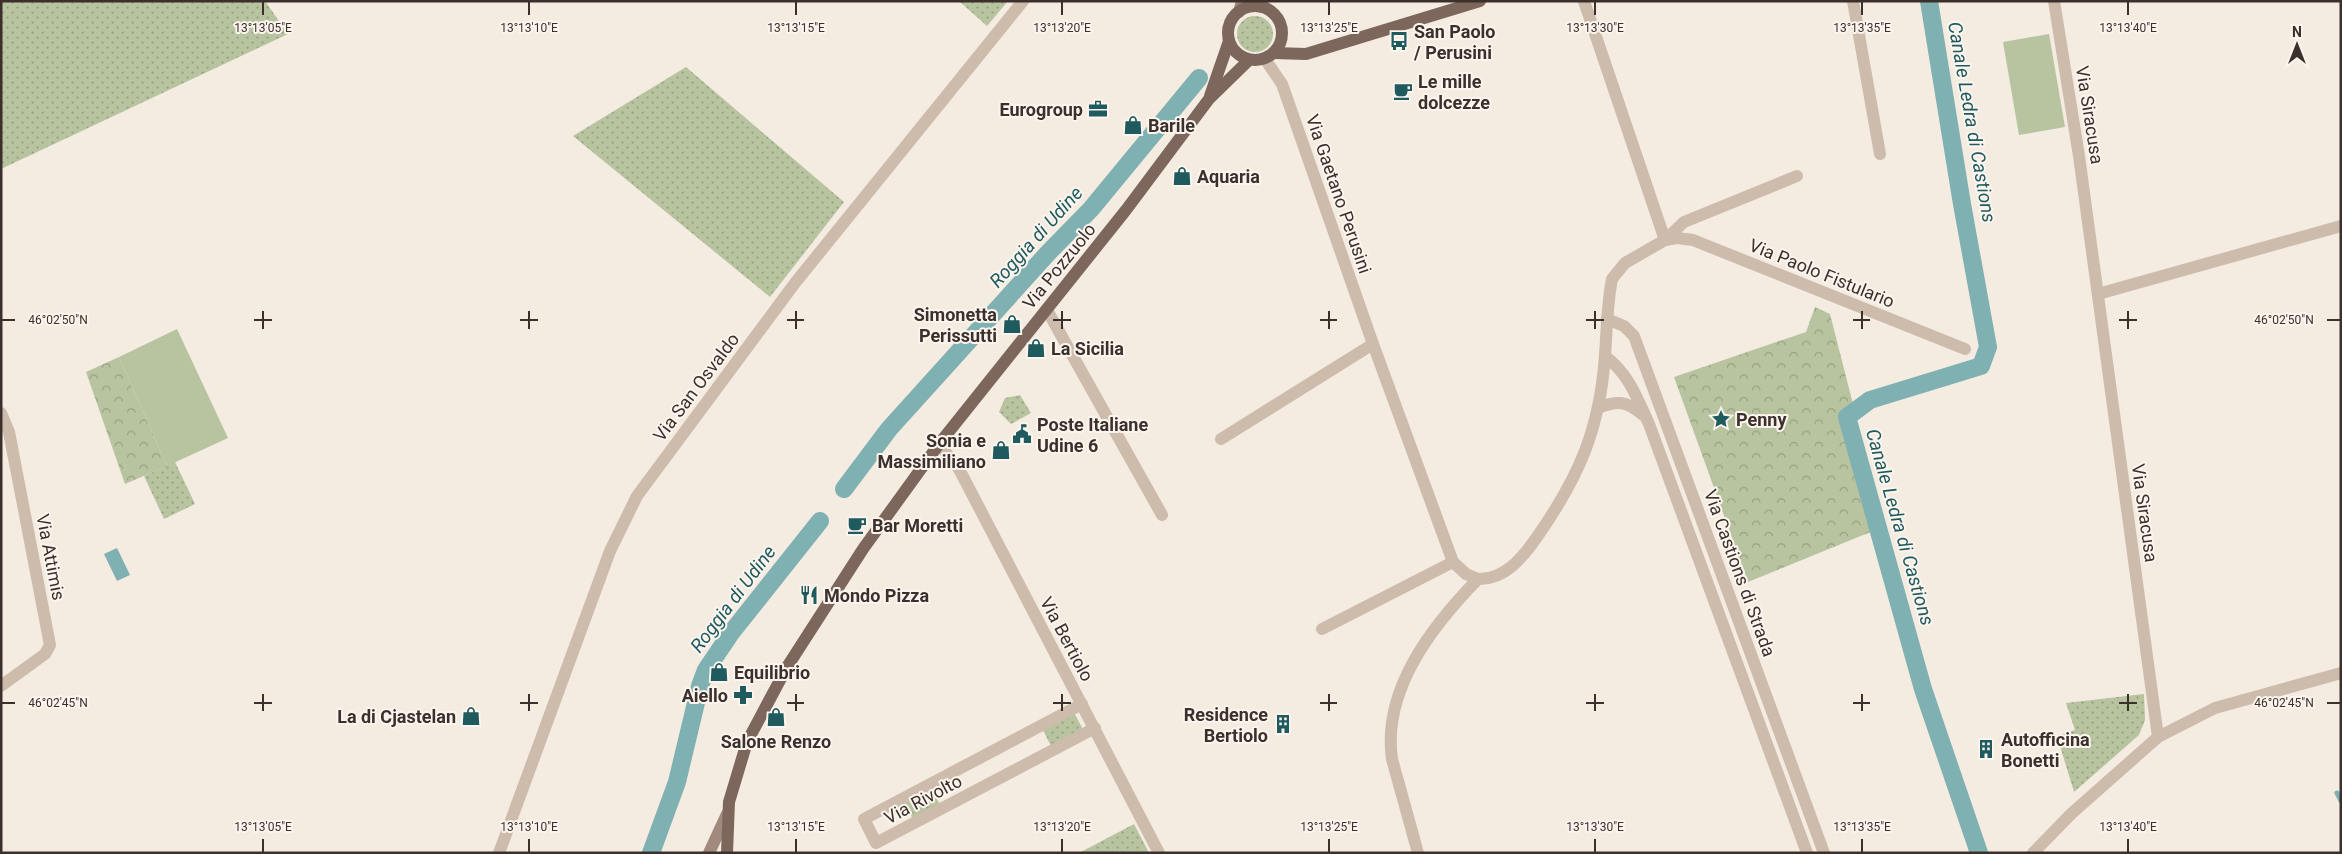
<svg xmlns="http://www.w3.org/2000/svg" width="2342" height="854" viewBox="0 0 2342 854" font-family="Roboto,sans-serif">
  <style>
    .grass { fill: url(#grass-dots) }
    .forest { fill: url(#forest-crowns) }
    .garden { fill: #b8c4a0 }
    .water { fill: #7fb0b2 }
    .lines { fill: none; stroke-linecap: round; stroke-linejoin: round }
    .stream { stroke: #7fb0b2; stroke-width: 5 }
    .canal { stroke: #7fb0b2; stroke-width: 18 }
    .street { stroke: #cdbbac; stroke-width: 12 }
    .secondary { stroke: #a18a7d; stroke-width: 12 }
    .primary { stroke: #7d675c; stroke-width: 12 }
    .ticks { fill: none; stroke: #3b302b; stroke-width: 2 }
    .labels { text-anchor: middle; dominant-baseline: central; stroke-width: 4; stroke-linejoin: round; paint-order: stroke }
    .poi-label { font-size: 18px; font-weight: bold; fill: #3b302b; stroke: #fbf5ee; text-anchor: start }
    .street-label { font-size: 18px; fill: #3b302b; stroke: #fbf5ee }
    .water-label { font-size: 19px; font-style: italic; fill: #1f5a5e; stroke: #fbf5ee }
    .ticks-label { font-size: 12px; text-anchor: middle; fill: #3b302b; stroke: #fbf5ee; stroke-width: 4; stroke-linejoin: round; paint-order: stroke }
  </style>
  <defs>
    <pattern id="grass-dots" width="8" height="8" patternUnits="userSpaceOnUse" patternTransform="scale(1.25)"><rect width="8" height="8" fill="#b8c4a0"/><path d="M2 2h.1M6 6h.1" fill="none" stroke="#97a083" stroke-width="1.8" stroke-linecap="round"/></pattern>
    <pattern id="forest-crowns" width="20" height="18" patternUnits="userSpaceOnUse" patternTransform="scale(1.25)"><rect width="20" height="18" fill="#b8c4a0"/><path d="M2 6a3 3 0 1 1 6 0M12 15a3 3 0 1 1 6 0" fill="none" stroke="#97a083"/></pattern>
  </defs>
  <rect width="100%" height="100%" fill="#f4ebe1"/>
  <g class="grass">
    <polygon points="1,1 265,1 288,34 1,169"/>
    <polygon points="959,1 1008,1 987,26"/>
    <circle cx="1255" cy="34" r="18"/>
    <polygon points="686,67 844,202 770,297 573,136"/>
    <polygon points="1020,395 1031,413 1011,424 999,412 1005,398"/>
    <polygon points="175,462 195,504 164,519 144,476"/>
    <polygon points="2144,694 2145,720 2139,735 2074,792 2057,736 2075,730 2066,703"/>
    <polygon points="1072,709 1085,733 1053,750 1041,726"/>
    <polygon points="929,785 942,808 915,823 902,799"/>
    <polygon points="1134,824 1149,853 1079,853"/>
  </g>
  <g class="forest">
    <polygon points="1815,307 1830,314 1853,404 1843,415 1873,531 1748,582 1674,377 1806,332"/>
    <polygon points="119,357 167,466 125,484 86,372"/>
  </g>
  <g class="garden">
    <polygon points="2049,34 2065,127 2019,135 2003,42"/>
    <polygon points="177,329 228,438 167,466 119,357"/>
  </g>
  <polygon class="water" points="117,548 130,575 117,581 104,554"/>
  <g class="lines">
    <polyline class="stream" points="2337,793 2341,801"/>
    <g class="canal">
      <polyline points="1929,1 1962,204 1988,347 1981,366 1870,400 1847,417 1923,689 1979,853"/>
      <polyline points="844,489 889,429 1048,253 1091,209 1199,78"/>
      <polyline points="651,853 677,782 700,686 706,670 731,633 820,521"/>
    </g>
    <g class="street">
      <polyline points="1584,1 1665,240"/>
      <polyline points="1853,1 1880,154"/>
      <polyline points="2054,1 2079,156 2158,737"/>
      <polyline points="1265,59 1282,84 1373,344 1453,562 1466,574 1478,579"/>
      <polyline points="1665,240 1677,238 1693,240 1965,349"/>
      <polyline points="2098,294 2341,226"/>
      <polyline points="1047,310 1162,515"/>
      <polyline points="1607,319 1624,326 1634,336 1824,853"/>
      <path d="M1605 356C1629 374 1637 398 1649 424L1807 853"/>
      <path d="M1598 408C1618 400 1627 401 1643 415"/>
      <polyline points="1,413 9,432 50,645 45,654 1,686"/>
      <polyline points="1221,439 1373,344"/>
      <polyline points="939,444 959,469 1159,853"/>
      <polyline points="1322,629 1453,562"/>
      <polyline points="1082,704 864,819 876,843 1095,728"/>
      <polyline points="499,853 610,551 637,496 795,283 1023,1"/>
      <path d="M1418 853 1392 759C1382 690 1432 626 1478 579 1505 580 1523 557 1537 537 1579 477 1600 429 1605 355 1607 329 1607 304 1612 279L1625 263 1665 240 1684 222 1797 176"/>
      <polyline points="2033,853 2071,814 2158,737 2215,708 2341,673"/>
    </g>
    <g class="secondary">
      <polyline points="1259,1 1262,7"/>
      <polyline points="1239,12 1242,1"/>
      <polyline points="709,853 727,814"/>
    </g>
    <g class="primary">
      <circle cx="1255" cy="33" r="27"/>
      <polyline points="1274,53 1306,54 1480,1"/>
      <polyline points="1210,96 1229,41"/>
      <polyline points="727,853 729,802 747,742 787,667 863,549 939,444 1126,210 1209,99 1249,60"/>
    </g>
  </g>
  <path class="ticks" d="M263 2V15M529 2V15M796 2V15M1062 2V15M1329 2V15M1595 2V15M1862 2V15M2128 2V15M263 311V329M529 311V329M796 311V329M1062 311V329M1329 311V329M1595 311V329M1862 311V329M2128 311V329M2 320H15M254 320H272M520 320H538M787 320H804M1053 320H1071M1320 320H1337M1586 320H1604M1853 320H1870M2119 320H2137M2327 320H2340M263 694V711M529 694V711M796 694V711M1062 694V711M1329 694V711M1595 694V711M1862 694V711M2128 694V711M2 703H15M254 703H272M520 703H538M787 703H804M1053 703H1071M1320 703H1337M1586 703H1604M1853 703H1870M2119 703H2137M2327 703H2340M263 839V852M529 839V852M796 839V852M1062 839V852M1329 839V852M1595 839V852M1862 839V852M2128 839V852"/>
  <defs>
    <g id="bus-bare" transform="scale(1.5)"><path d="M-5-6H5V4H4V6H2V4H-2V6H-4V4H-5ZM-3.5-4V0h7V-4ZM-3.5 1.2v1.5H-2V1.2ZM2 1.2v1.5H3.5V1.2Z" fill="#1f5a5e" stroke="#fbf5ee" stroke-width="2.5" paint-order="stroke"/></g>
    <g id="cafe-bare" transform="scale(1.5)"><path d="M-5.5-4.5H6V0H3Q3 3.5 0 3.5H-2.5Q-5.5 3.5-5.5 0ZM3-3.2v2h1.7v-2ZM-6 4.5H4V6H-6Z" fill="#1f5a5e" stroke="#fbf5ee" stroke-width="2.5" paint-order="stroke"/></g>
    <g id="office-bare" transform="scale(1.5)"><path d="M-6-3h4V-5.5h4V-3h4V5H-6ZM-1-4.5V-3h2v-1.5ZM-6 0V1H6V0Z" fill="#1f5a5e" stroke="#fbf5ee" stroke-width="2.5" paint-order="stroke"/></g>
    <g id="shop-bare" transform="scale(1.5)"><path d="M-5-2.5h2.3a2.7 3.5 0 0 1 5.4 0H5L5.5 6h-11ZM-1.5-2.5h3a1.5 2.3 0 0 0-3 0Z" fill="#1f5a5e" stroke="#fbf5ee" stroke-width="2.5" paint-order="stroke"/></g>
    <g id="sight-bare" transform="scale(1.5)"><path d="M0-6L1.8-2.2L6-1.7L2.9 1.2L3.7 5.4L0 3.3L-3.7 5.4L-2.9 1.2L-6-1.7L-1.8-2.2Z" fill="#1f5a5e" stroke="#fbf5ee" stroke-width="2.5" paint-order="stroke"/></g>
    <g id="civic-bare" transform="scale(1.5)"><path d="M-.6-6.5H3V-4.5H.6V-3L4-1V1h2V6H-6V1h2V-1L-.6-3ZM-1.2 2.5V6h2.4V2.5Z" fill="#1f5a5e" stroke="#fbf5ee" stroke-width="2.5" paint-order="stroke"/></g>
    <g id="restaurant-bare" transform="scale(1.5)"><path d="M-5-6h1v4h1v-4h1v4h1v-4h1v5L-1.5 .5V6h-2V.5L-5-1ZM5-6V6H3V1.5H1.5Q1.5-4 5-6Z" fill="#1f5a5e" stroke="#fbf5ee" stroke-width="2.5" paint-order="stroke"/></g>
    <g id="pharmacy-bare" transform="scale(1.5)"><path d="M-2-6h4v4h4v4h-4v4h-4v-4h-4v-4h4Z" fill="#1f5a5e" stroke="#fbf5ee" stroke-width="2.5" paint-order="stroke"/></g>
    <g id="building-bare" transform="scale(1.5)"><path d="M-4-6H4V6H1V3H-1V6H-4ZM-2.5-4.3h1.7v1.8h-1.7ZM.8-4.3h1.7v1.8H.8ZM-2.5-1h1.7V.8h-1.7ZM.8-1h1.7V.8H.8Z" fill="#1f5a5e" stroke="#fbf5ee" stroke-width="2.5" paint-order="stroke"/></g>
  </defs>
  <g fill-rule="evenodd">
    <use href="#bus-bare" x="1399" y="41"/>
    <use href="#cafe-bare" x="1403" y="91"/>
    <use href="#office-bare" x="1098" y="109"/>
    <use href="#shop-bare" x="1133" y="125"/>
    <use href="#shop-bare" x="1182" y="176"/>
    <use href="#shop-bare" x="1012" y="324"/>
    <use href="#shop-bare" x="1036" y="348"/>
    <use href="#sight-bare" x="1721" y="419"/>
    <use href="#civic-bare" x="1022" y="434"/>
    <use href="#shop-bare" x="1001" y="450"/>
    <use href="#cafe-bare" x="857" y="525"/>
    <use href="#restaurant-bare" x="809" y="595"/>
    <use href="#shop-bare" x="719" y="672"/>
    <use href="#pharmacy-bare" x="743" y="695"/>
    <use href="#shop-bare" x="471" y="716"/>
    <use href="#shop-bare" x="776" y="717"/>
    <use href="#building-bare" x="1283" y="724"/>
    <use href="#building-bare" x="1986" y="749"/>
  </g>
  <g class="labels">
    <g class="poi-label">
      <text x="1414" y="31">San Paolo<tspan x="1414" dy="21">/ Perusini</tspan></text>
      <text x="1418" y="81">Le mille<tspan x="1418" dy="21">dolcezze</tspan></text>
      <text x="1083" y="109" text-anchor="end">Eurogroup</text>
      <text x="1148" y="125">Barile</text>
      <text x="1197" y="176">Aquaria</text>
      <text x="997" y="314" text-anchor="end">Simonetta<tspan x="997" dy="21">Perissutti</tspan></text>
      <text x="1051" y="348">La Sicilia</text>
      <text x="1736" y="419">Penny</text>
      <text x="1037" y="424">Poste Italiane<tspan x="1037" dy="21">Udine 6</tspan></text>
      <text x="986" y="440" text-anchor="end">Sonia e<tspan x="986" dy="21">Massimiliano</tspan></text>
      <text x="872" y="525">Bar Moretti</text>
      <text x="824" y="595">Mondo Pizza</text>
      <text x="734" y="672">Equilibrio</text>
      <text x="728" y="695" text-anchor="end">Aiello</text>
      <text x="1268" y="714" text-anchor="end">Residence<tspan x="1268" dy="21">Bertiolo</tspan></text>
      <text x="456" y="716" text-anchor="end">La di Cjastelan</text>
      <text x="2001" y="739">Autofficina<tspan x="2001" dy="21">Bonetti</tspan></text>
      <text x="776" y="741" text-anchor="middle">Salone Renzo</text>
    </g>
    <g class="street-label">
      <text transform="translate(2090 115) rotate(81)">Via Siracusa</text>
      <text transform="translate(1339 194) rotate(71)">Via Gaetano Perusini</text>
      <text transform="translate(1059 266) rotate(-51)">Via Pozzuolo</text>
      <text transform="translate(1822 273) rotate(22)">Via Paolo Fistulario</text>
      <text transform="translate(696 387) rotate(-53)">Via San Osvaldo</text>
      <text transform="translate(2145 513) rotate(82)">Via Siracusa</text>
      <text transform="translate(51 557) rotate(79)">Via Attimis</text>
      <text transform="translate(1740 573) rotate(70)">Via Castions di Strada</text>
      <text transform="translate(1067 639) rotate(62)">Via Bertiolo</text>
      <text transform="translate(923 799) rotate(-28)">Via Rivolto</text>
    </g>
    <g class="water-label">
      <text transform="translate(1972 122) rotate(80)">Canale Ledra di Castions</text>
      <text transform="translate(1036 237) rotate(-48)">Roggia di Udine</text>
      <text transform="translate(1900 527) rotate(74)">Canale Ledra di Castions</text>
      <text transform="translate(733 599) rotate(-53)">Roggia di Udine</text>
    </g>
  </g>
  <g class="ticks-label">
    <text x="263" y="32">13°13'05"E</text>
    <text x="529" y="32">13°13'10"E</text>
    <text x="796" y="32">13°13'15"E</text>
    <text x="1062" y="32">13°13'20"E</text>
    <text x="1329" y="32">13°13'25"E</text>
    <text x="1595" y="32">13°13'30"E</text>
    <text x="1862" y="32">13°13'35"E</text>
    <text x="2128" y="32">13°13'40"E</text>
    <text x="58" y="324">46°02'50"N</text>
    <text x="2284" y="324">46°02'50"N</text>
    <text x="58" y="707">46°02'45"N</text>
    <text x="2284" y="707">46°02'45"N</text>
    <text x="263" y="831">13°13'05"E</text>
    <text x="529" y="831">13°13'10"E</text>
    <text x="796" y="831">13°13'15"E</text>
    <text x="1062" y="831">13°13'20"E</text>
    <text x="1329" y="831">13°13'25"E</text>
    <text x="1595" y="831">13°13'30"E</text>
    <text x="1862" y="831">13°13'35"E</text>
    <text x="2128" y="831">13°13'40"E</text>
  </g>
  <rect width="2342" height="854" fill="none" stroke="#3b302b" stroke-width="5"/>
  <g transform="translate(2297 45)" stroke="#fbf5ee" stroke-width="4" paint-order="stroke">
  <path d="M0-4L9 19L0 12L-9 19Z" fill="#3b302b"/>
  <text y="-8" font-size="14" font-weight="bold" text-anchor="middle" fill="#3b302b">N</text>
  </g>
</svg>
